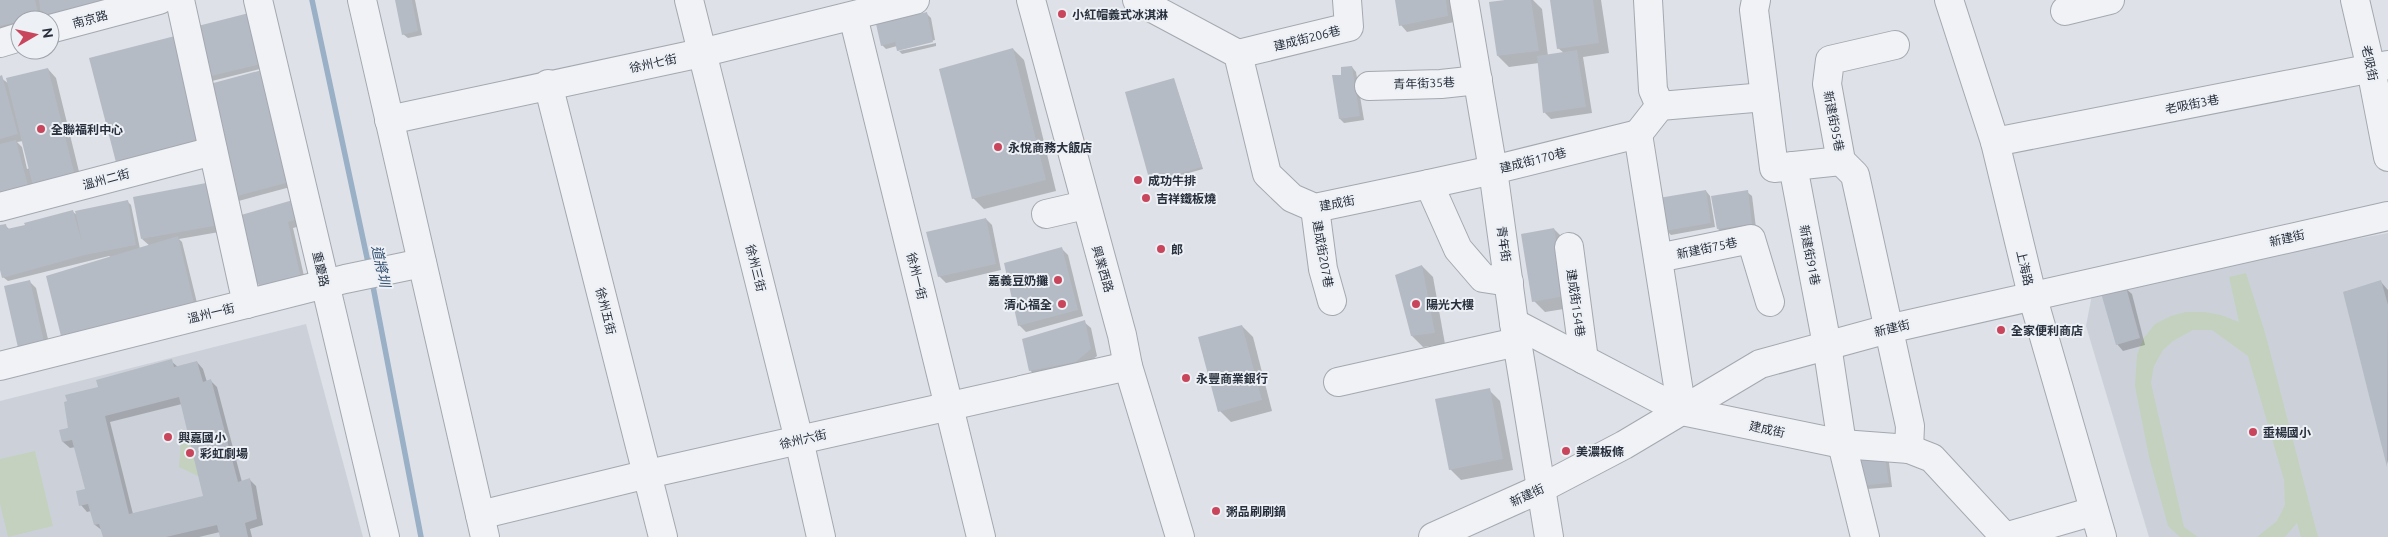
<svg xmlns="http://www.w3.org/2000/svg" width="2388" height="537" viewBox="0 0 2388 537" font-family="Ubuntu,'Noto Sans TC',sans-serif">
  <style>
    .built { fill: #ccd1d9 }
    .green { fill: #c4d1bf }
    .shadow { fill: #0003; fill-rule: evenodd }
    .lines { fill: none; stroke-linecap: round; stroke-linejoin: round }
    .stream { stroke: #99b0c6; stroke-width: 5.5 }
    .building { fill: #b5bbc4; fill-rule: evenodd }
    .minor-casing { stroke: #a4a8b1; stroke-width: 30 }
    .minor { stroke: #f0f2f5; stroke-width: 28 }
    .poi-dot { fill: #c9455b; stroke: #edf0f5; stroke-width: 2 }
    .labels { text-anchor: middle; dominant-baseline: central; stroke-width: 4; stroke-linejoin: round; paint-order: stroke }
    .poi-label { font-size: 12px; font-weight: bold; fill: #28303d; stroke: #edf0f5; text-anchor: start }
    .street-label { font-size: 12px; fill: #28303d; stroke: #edf0f5 }
    .water-label { font-size: 14px; font-style: italic; fill: #334f70; stroke: #edf0f5 }
  </style>
  <rect width="100%" height="100%" fill="#dee1e7"/>
  <g class="built">
    <polygon points="2388,233 2388,537 2149,537 2086,326 2093,289"/>
    <polygon points="306,324 363,537 0,537 0,401"/>
  </g>
  <g class="green">
    <polygon points="2246,273 2266,336 2318,537 2301,537 2297,523 2285,537 2257,537 2277,521 2285,505 2284,480 2248,356 2212,330 2193,330 2173,341 2163,350 2154,366 2151,383 2184,527 2198,537 2180,537 2168,526 2149,457 2135,386 2137,355 2143,339 2155,324 2171,316 2186,312 2205,312 2221,315 2239,322 2229,277"/>
    <polygon points="196,430 206,480 179,467 181,438"/>
    <polygon points="35,451 53,526 8,537 0,504 0,459"/>
  </g>
  <g class="shadow">
    <polygon points="0,0 106,0 47,19 41,13 42,20 20,20 20,26 0,31"/>
    <polygon points="396,0 415,0 422,35 408,38 403,34"/>
    <polygon points="1397,0 1451,0 1454,22 1407,32 1401,25"/>
    <polygon points="1514,0 1533,0 1542,9 1548,56 1564,53 1558,48 1551,0 1601,0 1609,53 1583,57 1592,113 1551,119 1545,113 1539,63 1509,67 1498,56"/>
    <polygon points="927,14 931,18 935,40 899,49 899,51 936,43 936,46 902,54 898,50 897,46 886,49 882,45"/>
    <polygon points="256,17 268,67 208,82 204,78"/>
    <polygon points="1013,49 1024,60 1056,191 984,209 973,198"/>
    <polygon points="1352,67 1356,72 1364,120 1344,123 1340,119 1343,76"/>
    <path d="M48 69 56 78 83 188 0 206V77L9 84ZM23 141 30 168 27 169 22 147 17 142Z"/>
    <polygon points="1174,80 1203,169 1153,183 1151,181"/>
    <polygon points="280,110 294,186 235,202 231,198"/>
    <polygon points="206,185 212,191 219,232 179,239 182,242 198,307 109,256 8,281 3,277 0,265 0,227 5,225 10,230 73,212 78,216 127,201 131,205 140,249 150,246 142,239"/>
    <polygon points="1706,191 1710,196 1715,227 1671,235 1666,230"/>
    <polygon points="1747,192 1752,196 1756,228 1723,233 1718,229"/>
    <polygon points="292,201 304,225 293,228 307,289 270,294"/>
    <polygon points="986,219 992,225 1001,270 946,283 939,276"/>
    <polygon points="1554,229 1565,240 1576,307 1545,312 1534,301"/>
    <polygon points="1061,248 1068,255 1083,316 1026,332 1019,325"/>
    <polygon points="1422,266 1433,277 1445,344 1423,347 1412,336"/>
    <polygon points="30,282 36,288 51,352 26,358"/>
    <polygon points="2381,282 2388,290 2388,464 2344,292"/>
    <polygon points="2125,288 2132,294 2145,345 2123,351 2117,344"/>
    <polygon points="1084,322 1091,328 1097,356 1082,368 1036,377 1030,370"/>
    <polygon points="1242,326 1253,337 1272,411 1231,422 1220,411"/>
    <path d="M171 361 178 367 197 362 203 369 207 382 211 381 217 387 242 482 250 480 256 486 263 525 250 529 252 537H221L220 532 199 537H104L103 531 95 525 91 511 87 512 81 505 87 490 76 447 70 448 63 442 60 431 69 428 99 388ZM182 404 205 497 133 514 110 422Z"/>
    <polygon points="1489,390 1500,401 1513,470 1461,480 1450,469"/>
    <polygon points="1888,455 1892,487 1867,489 1863,485"/>
  </g>
  <g class="lines">
    <g class="stream">
      <polyline points="312,0 369,267"/>
      <polyline points="372,281 421,537"/>
    </g>
  </g>
  <g class="building">
    <polygon points="0,0 35,0 39,17 0,26"/>
    <polygon points="39,0 105,0 105,1 41,16"/>
    <polygon points="395,0 412,0 418,31 402,35"/>
    <polygon points="1395,0 1446,0 1448,16 1399,26"/>
    <polygon points="1505,0 1531,0 1539,51 1497,56 1489,2"/>
    <polygon points="1550,0 1593,0 1599,43 1557,49"/>
    <polygon points="253,12 265,63 203,78 190,28"/>
    <polygon points="927,12 933,42 897,51 895,42 881,46 876,24"/>
    <polygon points="175,36 204,148 118,170 89,58"/>
    <polygon points="1013,48 1046,180 972,199 939,69"/>
    <polygon points="1577,50 1586,107 1543,113 1537,56"/>
    <polygon points="1352,66 1360,116 1339,119 1332,75 1341,75 1341,67"/>
    <polygon points="48,68 76,180 34,190 6,78"/>
    <polygon points="262,70 290,182 230,198 206,85"/>
    <polygon points="2,75 18,134 0,139 0,76"/>
    <polygon points="1174,78 1202,167 1150,182 1125,92"/>
    <polygon points="16,140 30,193 0,201 0,144"/>
    <polygon points="206,183 214,226 141,239 133,197"/>
    <polygon points="1706,190 1711,223 1665,231 1659,198"/>
    <polygon points="1748,190 1752,224 1717,229 1711,196"/>
    <polygon points="128,200 136,245 85,255 2,278 0,270 0,225 6,224 7,229 25,225 24,223 73,210 82,242 75,211"/>
    <polygon points="293,200 298,219 288,222 302,282 262,288 250,276 234,217"/>
    <polygon points="986,218 996,264 938,277 926,232"/>
    <polygon points="1554,228 1566,296 1532,302 1521,234"/>
    <polygon points="178,236 194,303 62,340 46,276"/>
    <polygon points="1062,247 1078,310 1018,326 1004,263"/>
    <polygon points="1422,265 1435,333 1411,336 1395,275"/>
    <polygon points="30,280 45,346 19,352 4,286"/>
    <polygon points="2381,280 2388,305 2387,467 2343,292"/>
    <polygon points="2126,287 2140,338 2116,345 2101,293"/>
    <polygon points="1085,320 1091,349 1076,362 1029,371 1022,339"/>
    <polygon points="1242,325 1262,400 1218,412 1198,337"/>
    <path d="M172 359 174 367 197 361 203 382 211 379 238 482 250 478 257 519 245 523 248 537H220L217 525 166 537H103L99 524 94 525 88 504 79 506 76 491 85 489 72 440 62 442 59 430 68 428 64 402 67 401 65 395 98 387 96 380ZM179 397 203 496 129 514 105 416Z"/>
    <polygon points="1490,388 1503,459 1449,470 1435,399"/>
    <polygon points="1884,449 1889,483 1861,486 1857,453"/>
  </g>
  <g class="lines">
    <g class="minor-casing">
      <g id="minor">
        <polyline points="180,0 247,304"/>
        <polyline points="258,0 385,537"/>
        <polyline points="362,0 485,537"/>
        <polyline points="689,0 799,440 821,537"/>
        <polyline points="1031,0 1122,335 1128,366 1180,537"/>
        <polyline points="1137,0 1238,54 1267,174 1292,198 1315,208 1429,184 1458,249 1483,278 1509,282"/>
        <polyline points="1464,0 1493,170 1514,323 1549,537"/>
        <polyline points="1648,0 1653,90 1660,106"/>
        <polyline points="1756,0 1754,10 1774,168 1841,161"/>
        <polyline points="1949,0 1995,142 2032,295 2102,537"/>
        <polyline points="2355,0 2371,69 2388,157"/>
        <polyline points="2065,11 2110,0"/>
        <polyline points="853,16 981,537"/>
        <polyline points="50,29 159,0"/>
        <polyline points="0,43 20,37"/>
        <polyline points="1895,45 1830,60 1827,84 1841,161 1855,175 1910,426 1909,449"/>
        <polyline points="1238,54 1349,27 1347,0"/>
        <polyline points="548,84 663,537"/>
        <polyline points="1369,86 1441,84 1478,80"/>
        <polyline points="389,120 701,53 915,0"/>
        <polyline points="1638,134 1682,411"/>
        <polyline points="1638,134 1660,106 1765,97"/>
        <polyline points="1995,142 2388,65"/>
        <polyline points="1793,166 1827,345 1842,444 1865,537"/>
        <polyline points="1429,184 1493,170 1638,134"/>
        <polyline points="0,207 213,151"/>
        <polyline points="1315,208 1323,269 1332,301"/>
        <polyline points="1046,214 1085,205"/>
        <polyline points="1569,247 1584,360"/>
        <polyline points="1658,258 1751,239 1770,302"/>
        <polyline points="1514,323 1682,411 1842,444 1909,449 1932,458 2005,537"/>
        <polyline points="0,366 345,279 422,263"/>
        <polyline points="1338,382 1517,342"/>
        <polyline points="480,515 648,474 1128,366"/>
        <polyline points="1433,537 1540,489 1624,445 1760,364 1888,329 2388,216"/>
        <polyline points="2005,537 2094,511"/>
      </g>
    </g>
    <use href="#minor" class="minor"/>
  </g>
  <g class="poi-dot">
    <circle cx="1062" cy="14" r="5"/>
    <circle cx="41" cy="129" r="5"/>
    <circle cx="998" cy="147" r="5"/>
    <circle cx="1138" cy="180" r="5"/>
    <circle cx="1146" cy="198" r="5"/>
    <circle cx="1161" cy="249" r="5"/>
    <circle cx="1058" cy="280" r="5"/>
    <circle cx="1062" cy="304" r="5"/>
    <circle cx="1416" cy="304" r="5"/>
    <circle cx="2001" cy="330" r="5"/>
    <circle cx="1186" cy="378" r="5"/>
    <circle cx="2253" cy="432" r="5"/>
    <circle cx="168" cy="437" r="5"/>
    <circle cx="1566" cy="451" r="5"/>
    <circle cx="190" cy="453" r="5"/>
    <circle cx="1216" cy="511" r="5"/>
  </g>
  <g class="labels">
    <g class="poi-label">
      <text x="1072" y="14">小紅帽義式冰淇淋</text>
      <text x="51" y="129">全聯福利中心</text>
      <text x="1008" y="147">永悅商務大飯店</text>
      <text x="1148" y="180">成功牛排</text>
      <text x="1156" y="198">吉祥鐵板燒</text>
      <text x="1171" y="249">郎</text>
      <text x="1048" y="280" text-anchor="end">嘉義豆奶攤</text>
      <text x="1052" y="304" text-anchor="end">清心福全</text>
      <text x="1426" y="304">陽光大樓</text>
      <text x="2011" y="330">全家便利商店</text>
      <text x="1196" y="378">永豐商業銀行</text>
      <text x="2263" y="432">垂楊國小</text>
      <text x="178" y="437">興嘉國小</text>
      <text x="1576" y="451">美濃板條</text>
      <text x="200" y="453">彩虹劇場</text>
      <text x="1226" y="511">粥品刷刷鍋</text>
    </g>
    <g class="street-label">
      <text transform="translate(90 19) rotate(-15)">南京路</text>
      <text transform="translate(1307 38) rotate(-14)">建成街206巷</text>
      <text transform="translate(653 63) rotate(-12)">徐州七街</text>
      <text transform="translate(2370 63) rotate(78)">老吸街</text>
      <text transform="translate(1424 83) rotate(-2)">青年街35巷</text>
      <text transform="translate(2192 104) rotate(-11)">老吸街3巷</text>
      <text transform="translate(1834 121) rotate(79)">新建街95巷</text>
      <text transform="translate(1533 160) rotate(-14)">建成街170巷</text>
      <text transform="translate(106 179) rotate(-15)">溫州二街</text>
      <text transform="translate(1337 203) rotate(-11)">建成街</text>
      <text transform="translate(2287 238) rotate(-13)">新建街</text>
      <text transform="translate(1504 244) rotate(82)">青年街</text>
      <text transform="translate(1707 248) rotate(-12)">新建街75巷</text>
      <text transform="translate(1323 254) rotate(80)">建成街207巷</text>
      <text transform="translate(1810 255) rotate(79)">新建街91巷</text>
      <text transform="translate(756 268) rotate(76)">徐州三街</text>
      <text transform="translate(2025 268) rotate(77)">上海路</text>
      <text transform="translate(321 269) rotate(77)">重慶路</text>
      <text transform="translate(1103 269) rotate(74)">興業西路</text>
      <text transform="translate(917 276) rotate(76)">徐州一街</text>
      <text transform="translate(1576 303) rotate(82)">建成街154巷</text>
      <text transform="translate(606 311) rotate(76)">徐州五街</text>
      <text transform="translate(211 313) rotate(-14)">溫州一街</text>
      <text transform="translate(1892 328) rotate(-14)">新建街</text>
      <text transform="translate(1767 429) rotate(12)">建成街</text>
      <text transform="translate(803 439) rotate(-13)">徐州六街</text>
      <text transform="translate(1527 495) rotate(-25)">新建街</text>
    </g>
    <g class="water-label">
      <text transform="translate(381 266) rotate(78)">道將圳</text>
    </g>
  </g>
  <g transform="translate(35 35) rotate(81)"><circle r="24" fill="#edf0f5" stroke="#9ea3ab"/>
  <path d="M0-4L9 19L0 12L-9 19Z" fill="#c9455b"/>
  <text y="-8" font-size="14" font-weight="bold" text-anchor="middle" fill="#28303d">N</text>
  </g>
</svg>
